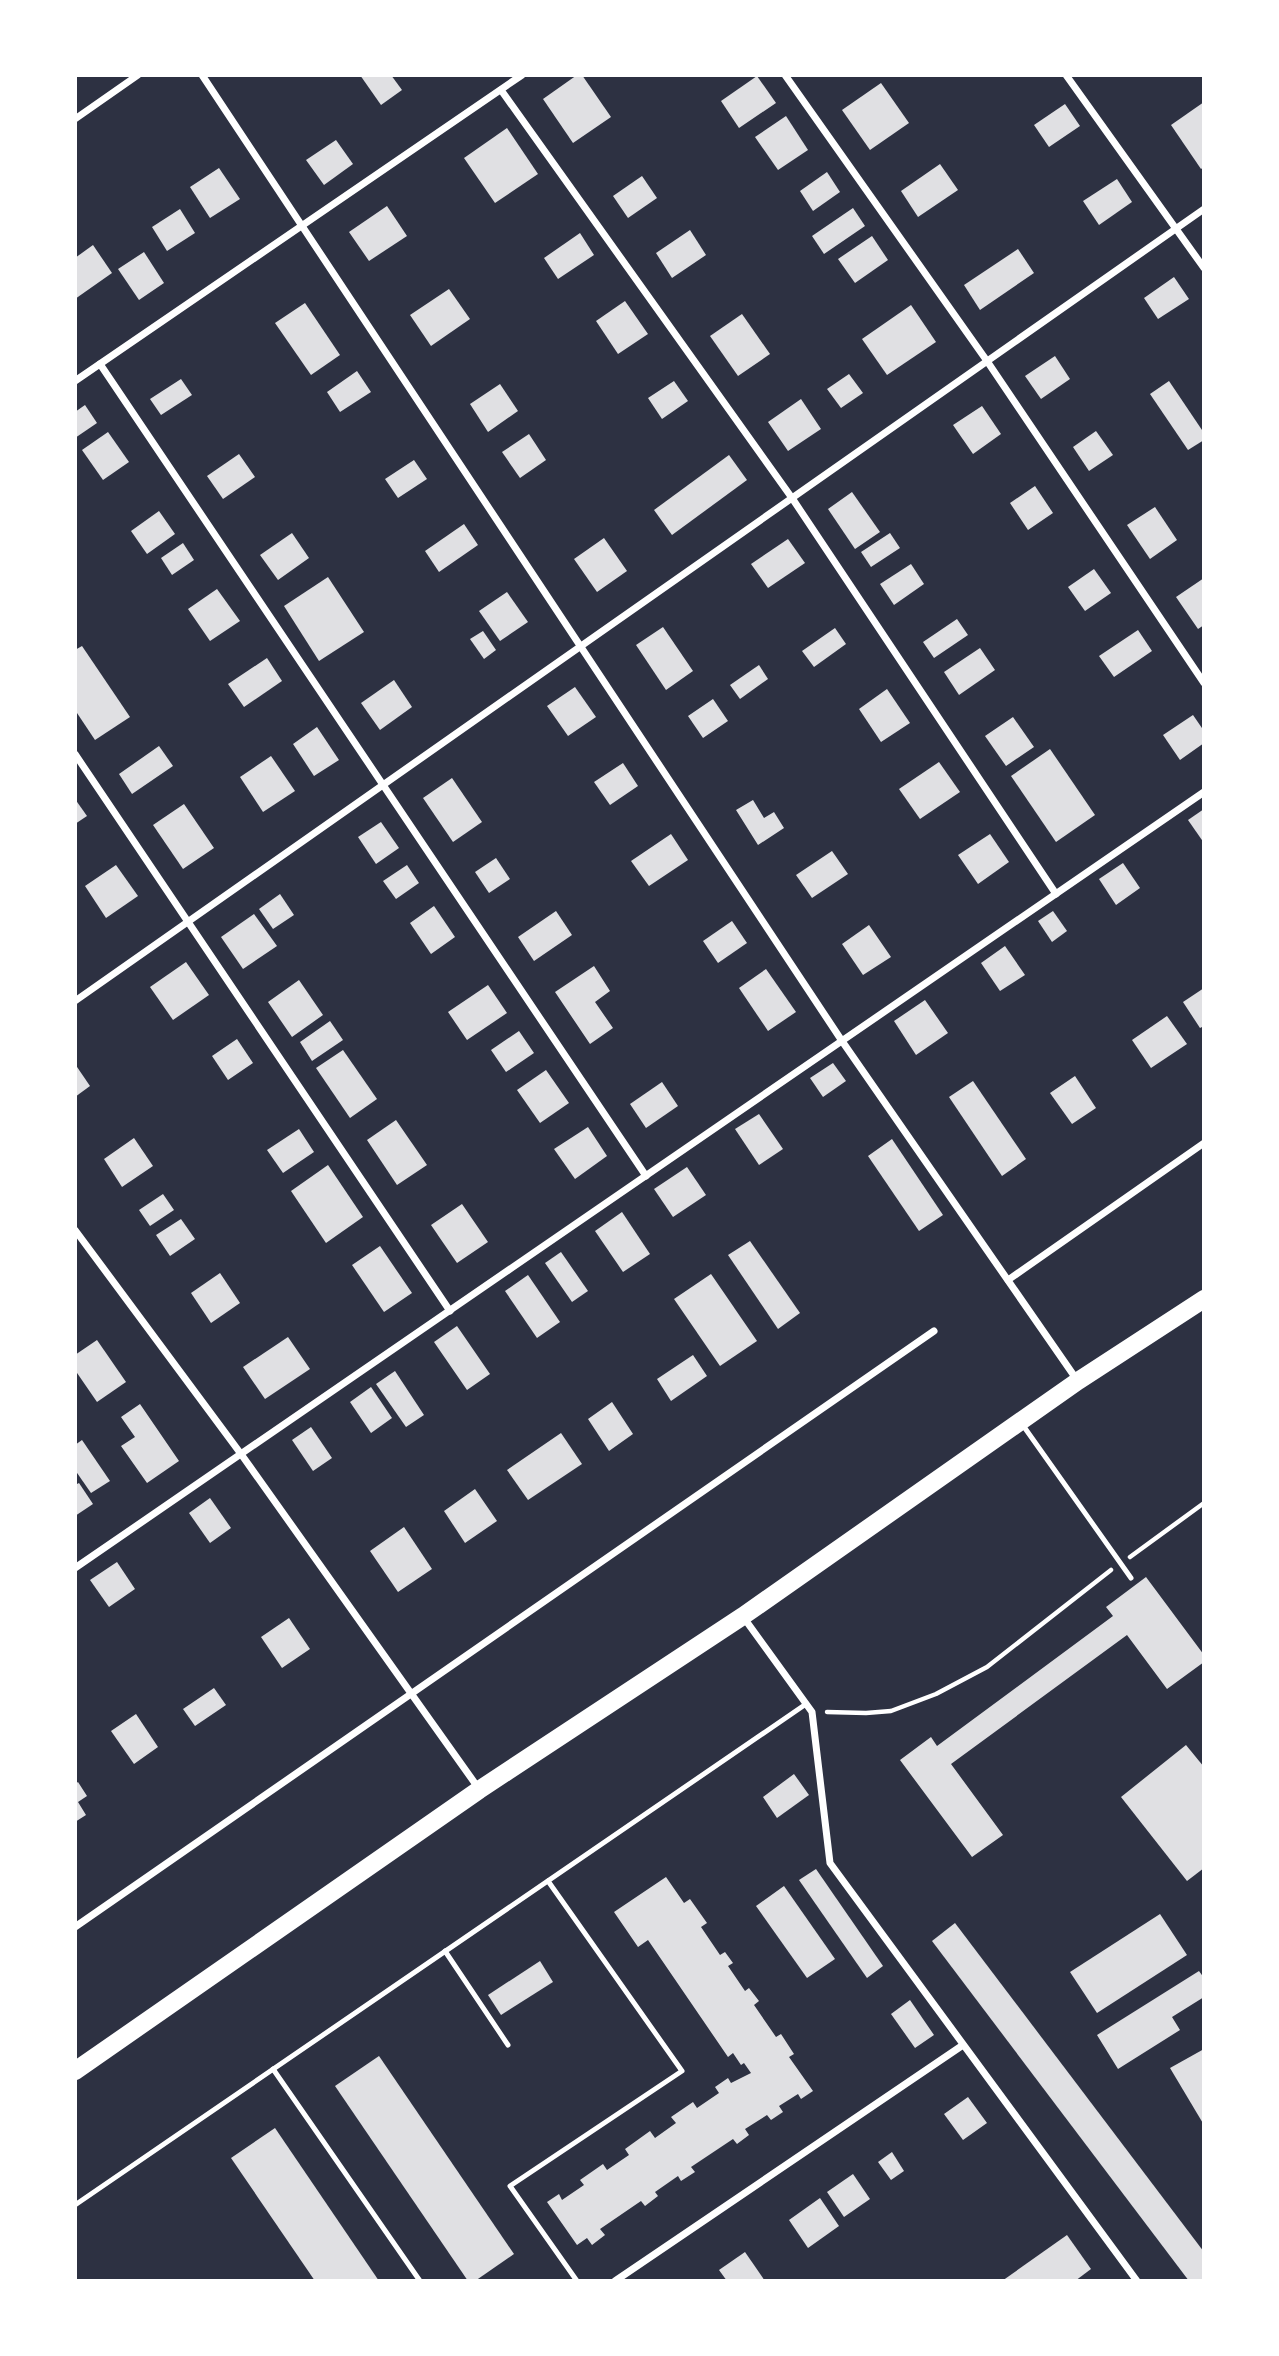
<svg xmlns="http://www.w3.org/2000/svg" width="1279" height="2356" viewBox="0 0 1279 2356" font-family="'DM Sans',sans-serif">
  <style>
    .building { fill: #e0e0e3 }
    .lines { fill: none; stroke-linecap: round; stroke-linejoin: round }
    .path { stroke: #fff; stroke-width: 4.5 }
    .service { stroke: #fff; stroke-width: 5 }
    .minor { stroke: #fff; stroke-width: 7 }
    .primary { stroke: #fff; stroke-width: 18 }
  </style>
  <rect width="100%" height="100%" fill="#2d3142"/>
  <g class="building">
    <polygon points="360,75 391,75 402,90 381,105"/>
    <polygon points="577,75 582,75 611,117 573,143 543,99"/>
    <polygon points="757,76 776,103 739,128 721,101"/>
    <polygon points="881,83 909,123 870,150 842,110"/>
    <polygon points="1204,102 1204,167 1201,169 1171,125"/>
    <polygon points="1065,104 1080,126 1049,147 1034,125"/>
    <polygon points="786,116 808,150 778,170 755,137"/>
    <polygon points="507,128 538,174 495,203 464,158"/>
    <polygon points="336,140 353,164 324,185 306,160"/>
    <polygon points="940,164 958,190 918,217 901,191"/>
    <polygon points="219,168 240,199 210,218 190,187"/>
    <polygon points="827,172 840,192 813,211 800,191"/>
    <polygon points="642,176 657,198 628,218 613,196"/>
    <polygon points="1117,179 1132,202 1099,225 1083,201"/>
    <polygon points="387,206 407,236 369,261 349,232"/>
    <polygon points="853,208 865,226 824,254 812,236"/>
    <polygon points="180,209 195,233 167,251 152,227"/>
    <polygon points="690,230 706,255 672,278 656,253"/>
    <polygon points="580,233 594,255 558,279 544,258"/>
    <polygon points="872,236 888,260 855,283 838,259"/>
    <polygon points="93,245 112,273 75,299 75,258"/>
    <polygon points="1018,249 1034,273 980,310 964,285"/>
    <polygon points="144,252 164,283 139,300 118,269"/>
    <polygon points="1174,277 1189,299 1158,319 1144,298"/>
    <polygon points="449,289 470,319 431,346 410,315"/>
    <polygon points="625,301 648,334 618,354 596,321"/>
    <polygon points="305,303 340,355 311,375 275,323"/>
    <polygon points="911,305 936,342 887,375 862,339"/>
    <polygon points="742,314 770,354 738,376 710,336"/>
    <polygon points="1055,356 1070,379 1041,399 1025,376"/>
    <polygon points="357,371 371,392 340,412 327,392"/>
    <polygon points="849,374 863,393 841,408 827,389"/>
    <polygon points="181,379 192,395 161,415 150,399"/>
    <polygon points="674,381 688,401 662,419 648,398"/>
    <polygon points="1169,381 1204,433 1204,440 1188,450 1150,394"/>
    <polygon points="500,384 518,411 488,432 470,404"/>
    <polygon points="801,399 821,429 788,451 768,422"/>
    <polygon points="85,405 97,423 75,438 75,412"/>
    <polygon points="982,406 1001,434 973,454 953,425"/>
    <polygon points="1096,431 1113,455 1089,471 1073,447"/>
    <polygon points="108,432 129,462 103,480 82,450"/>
    <polygon points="529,434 546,460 520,478 502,452"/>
    <polygon points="239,454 255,477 223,499 207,476"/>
    <polygon points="729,455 747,480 672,535 654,510"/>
    <polygon points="414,460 427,479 398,498 385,479"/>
    <polygon points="1035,486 1053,513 1028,530 1010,503"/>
    <polygon points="852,492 880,532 855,549 828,509"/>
    <polygon points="1155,507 1177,540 1150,559 1127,525"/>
    <polygon points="159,511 175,534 147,554 131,531"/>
    <polygon points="464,524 478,545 439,572 425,551"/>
    <polygon points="292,533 309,558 278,580 260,555"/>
    <polygon points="890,533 900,548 871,567 861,552"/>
    <polygon points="604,538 627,571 597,592 574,559"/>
    <polygon points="788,539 805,563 768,588 751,564"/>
    <polygon points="183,543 194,560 172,575 161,558"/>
    <polygon points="911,564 924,584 894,605 880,584"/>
    <polygon points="1094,569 1111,593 1085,611 1068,587"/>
    <polygon points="328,577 364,632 319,661 284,606"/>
    <polygon points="1204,578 1204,625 1198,629 1176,597"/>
    <polygon points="217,589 240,621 210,641 188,609"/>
    <polygon points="507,592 528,622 500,641 479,611"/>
    <polygon points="957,619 968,635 934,658 923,642"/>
    <polygon points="663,627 693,671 666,690 636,645"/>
    <polygon points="835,628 846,644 814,667 802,651"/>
    <polygon points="1138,630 1152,651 1114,677 1099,656"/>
    <polygon points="483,631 496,650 484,659 470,639"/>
    <polygon points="82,646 130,717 95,740 75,710 75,650"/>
    <polygon points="980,648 995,670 959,695 944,672"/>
    <polygon points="267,658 282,681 244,707 228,684"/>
    <polygon points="759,665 768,679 740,699 730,685"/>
    <polygon points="394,680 412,707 380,730 361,703"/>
    <polygon points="575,687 596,717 568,736 547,706"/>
    <polygon points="887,689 910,723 881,742 859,709"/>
    <polygon points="713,699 728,721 703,738 688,716"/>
    <polygon points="1193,715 1204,731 1204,743 1180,760 1163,735"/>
    <polygon points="1013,717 1034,747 1006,766 985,736"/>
    <polygon points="317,727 339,760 314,776 293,744"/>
    <polygon points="159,746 173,766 132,794 119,774"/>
    <polygon points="1050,749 1095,815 1056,842 1011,776"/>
    <polygon points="271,756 295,791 263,812 240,777"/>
    <polygon points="939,762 960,792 920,819 899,789"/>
    <polygon points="623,763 638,786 610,805 594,782"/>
    <polygon points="452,778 482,822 453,842 423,798"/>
    <polygon points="75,799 87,816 75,824"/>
    <polygon points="753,800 764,818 774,812 784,828 758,845 736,810"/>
    <polygon points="184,804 214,848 183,869 153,825"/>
    <polygon points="1204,809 1204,843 1188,820"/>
    <polygon points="381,822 399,848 376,864 358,837"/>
    <polygon points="671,834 688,860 649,886 631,861"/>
    <polygon points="990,834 1009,862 978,884 958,855"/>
    <polygon points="832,851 848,874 812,898 796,875"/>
    <polygon points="496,858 510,879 489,893 475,872"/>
    <polygon points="1123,863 1140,888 1116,905 1099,879"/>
    <polygon points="116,865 138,896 106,918 85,886"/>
    <polygon points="407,865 419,883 396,899 383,881"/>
    <polygon points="280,894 294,915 273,929 259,909"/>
    <polygon points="434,906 455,937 431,954 410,923"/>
    <polygon points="556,911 572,935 534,961 518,937"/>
    <polygon points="1053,911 1067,931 1052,942 1038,921"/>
    <polygon points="254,914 277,946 243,969 221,937"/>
    <polygon points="732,921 747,943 718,963 703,941"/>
    <polygon points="869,925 891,957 863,975 842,944"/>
    <polygon points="1005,946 1025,975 1000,991 981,963"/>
    <polygon points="186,962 209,995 173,1020 150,987"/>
    <polygon points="594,966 610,991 595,1002 613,1028 590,1044 555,992"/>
    <polygon points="766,969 796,1012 768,1031 739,988"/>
    <polygon points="299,980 323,1015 292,1037 268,1002"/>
    <polygon points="488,985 507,1013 467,1040 448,1012"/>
    <polygon points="1204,988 1204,1026 1200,1028 1183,1002"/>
    <polygon points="925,1000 948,1033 916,1055 894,1021"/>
    <polygon points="1167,1016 1187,1044 1151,1068 1132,1040"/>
    <polygon points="330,1021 343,1040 312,1061 300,1042"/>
    <polygon points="519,1031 534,1053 506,1072 491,1050"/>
    <polygon points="237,1039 253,1063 228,1080 212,1056"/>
    <polygon points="343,1050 377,1099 350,1118 316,1068"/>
    <polygon points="833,1063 846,1081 823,1097 810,1078"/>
    <polygon points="75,1064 90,1086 75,1097"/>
    <polygon points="546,1070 569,1103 540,1123 517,1090"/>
    <polygon points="1075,1076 1096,1108 1072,1124 1050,1093"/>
    <polygon points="973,1081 1026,1159 1002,1176 949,1097"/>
    <polygon points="662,1082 678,1106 646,1128 630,1104"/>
    <polygon points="759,1114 783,1149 759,1165 735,1129"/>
    <polygon points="396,1120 427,1165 397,1185 367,1140"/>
    <polygon points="588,1127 607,1156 575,1179 554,1149"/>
    <polygon points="299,1129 314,1152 283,1173 267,1150"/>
    <polygon points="134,1138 153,1166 122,1187 104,1159"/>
    <polygon points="892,1139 943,1215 919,1231 868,1156"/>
    <polygon points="328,1165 363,1217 326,1243 291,1191"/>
    <polygon points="687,1167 706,1195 673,1217 654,1189"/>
    <polygon points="163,1194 174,1210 150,1226 139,1210"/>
    <polygon points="462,1204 488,1242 457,1263 431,1225"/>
    <polygon points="622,1212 650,1254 623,1272 595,1231"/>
    <polygon points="181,1219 195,1239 170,1256 156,1235"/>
    <polygon points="750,1241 800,1313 778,1329 728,1255"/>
    <polygon points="380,1246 412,1293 384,1312 352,1265"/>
    <polygon points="561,1252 588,1291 572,1302 545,1263"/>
    <polygon points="220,1273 240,1303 211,1323 191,1293"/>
    <polygon points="711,1274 757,1341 720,1366 674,1299"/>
    <polygon points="528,1275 560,1322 537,1338 505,1291"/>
    <polygon points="457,1326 490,1374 467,1390 434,1342"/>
    <polygon points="288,1337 310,1369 265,1399 243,1367"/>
    <polygon points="97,1340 126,1382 97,1402 75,1370 75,1355"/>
    <polygon points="693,1355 707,1376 671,1401 657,1379"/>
    <polygon points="395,1371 424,1415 406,1427 376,1384"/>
    <polygon points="371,1387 392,1418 371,1433 350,1402"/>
    <polygon points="612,1402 633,1434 609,1451 588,1419"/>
    <polygon points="140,1404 179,1461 147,1483 121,1446 135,1437 121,1417"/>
    <polygon points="311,1427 332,1458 313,1471 292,1440"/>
    <polygon points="561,1433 582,1464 528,1500 507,1470"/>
    <polygon points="82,1440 110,1481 91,1493 75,1470 75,1445"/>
    <polygon points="79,1483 93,1504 75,1516 75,1485"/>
    <polygon points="475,1489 497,1521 465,1543 444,1511"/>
    <polygon points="210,1498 231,1528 210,1543 189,1513"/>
    <polygon points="404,1527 432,1569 398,1592 370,1551"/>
    <polygon points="117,1562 135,1589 109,1607 90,1580"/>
    <polygon points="1146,1577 1204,1655 1204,1662 1167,1689 1127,1635 951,1764 1003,1835 972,1857 900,1760 931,1737 937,1746 1113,1616 1106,1607"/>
    <polygon points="289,1618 310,1649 282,1668 261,1637"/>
    <polygon points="214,1688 226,1705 195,1726 183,1709"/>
    <polygon points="136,1714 158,1747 134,1764 111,1731"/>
    <polygon points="1186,1745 1204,1767 1204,1868 1187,1881 1121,1797"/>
    <polygon points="794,1774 809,1795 777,1818 763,1797"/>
    <polygon points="78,1782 87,1796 78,1802 86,1815 75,1822 75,1784"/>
    <polygon points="816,1869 883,1966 867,1978 799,1880"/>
    <polygon points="666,1877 684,1903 690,1899 707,1923 701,1927 720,1955 725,1952 733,1963 728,1966 745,1991 749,1988 759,2001 754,2005 776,2037 781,2034 794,2054 789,2057 813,2091 801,2099 798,2094 779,2106 783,2112 771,2120 767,2115 745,2129 749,2135 737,2144 733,2139 691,2167 695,2172 681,2181 678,2176 655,2192 658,2196 645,2206 641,2201 600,2229 605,2235 592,2245 587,2238 577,2245 547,2202 559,2194 562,2200 584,2185 580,2180 603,2164 607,2170 629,2155 625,2149 650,2131 655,2138 676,2123 671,2117 693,2102 697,2108 719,2093 715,2087 728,2078 731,2083 751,2073 744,2063 741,2065 733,2053 728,2057 648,1940 638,1947 614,1912"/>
    <polygon points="784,1886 835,1959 807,1978 756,1906"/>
    <polygon points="1160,1914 1187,1955 1097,2013 1070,1972"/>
    <polygon points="955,1923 1204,2252 1204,2281 1189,2281 932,1941"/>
    <polygon points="540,1961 553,1982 501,2015 488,1995"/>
    <polygon points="1199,1971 1204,1978 1204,1997 1172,2017 1180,2030 1118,2069 1097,2035"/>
    <polygon points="910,2000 934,2035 915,2048 891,2014"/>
    <polygon points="1204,2049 1204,2125 1170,2068"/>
    <polygon points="379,2056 514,2254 475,2281 468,2281 335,2086"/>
    <polygon points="968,2097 987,2123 963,2140 944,2114"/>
    <polygon points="275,2128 379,2281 315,2281 231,2158"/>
    <polygon points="892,2152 904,2171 891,2180 878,2162"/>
    <polygon points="853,2174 870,2199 844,2217 827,2192"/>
    <polygon points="820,2198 839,2226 808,2248 789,2220"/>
    <polygon points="1067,2235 1091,2269 1075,2281 1002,2281"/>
    <polygon points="745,2252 765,2281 727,2281 719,2270"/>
  </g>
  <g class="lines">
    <g class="path">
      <polyline points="1130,1557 1204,1503"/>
      <polyline points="827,1712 866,1713 891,1711 936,1694 987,1667 1111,1570"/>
    </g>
    <g class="service">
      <polyline points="1022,1424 1131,1578"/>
      <polyline points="548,1881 682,2071 510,2186 577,2281"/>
      <polyline points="445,1951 508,2045"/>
      <polyline points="273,2069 420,2281"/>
      <polyline points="75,2205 806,1704"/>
    </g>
    <g class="minor">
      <polyline points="202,75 842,1041 1077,1380"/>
      <polyline points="785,75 987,361 1204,683"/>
      <polyline points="1066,75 1204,268"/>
      <polyline points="501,90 792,498 1056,894"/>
      <polyline points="75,119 138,75"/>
      <polyline points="100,364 646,1176"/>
      <polyline points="75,381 522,75"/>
      <polyline points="75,754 450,1311"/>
      <polyline points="75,1001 1204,209"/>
      <polyline points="75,1230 241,1454 479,1789"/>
      <polyline points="1008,1280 1204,1143"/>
      <polyline points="75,1568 1204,792"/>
      <polyline points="744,1618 812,1712 830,1863 1137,2281"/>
      <polyline points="75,1927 934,1331"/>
      <polyline points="615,2281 963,2045"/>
    </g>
    <polyline class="primary" points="75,2071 479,1790 743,1616 1078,1381 1204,1299"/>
  </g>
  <rect width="1279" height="2356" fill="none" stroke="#ffffff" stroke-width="154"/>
</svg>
